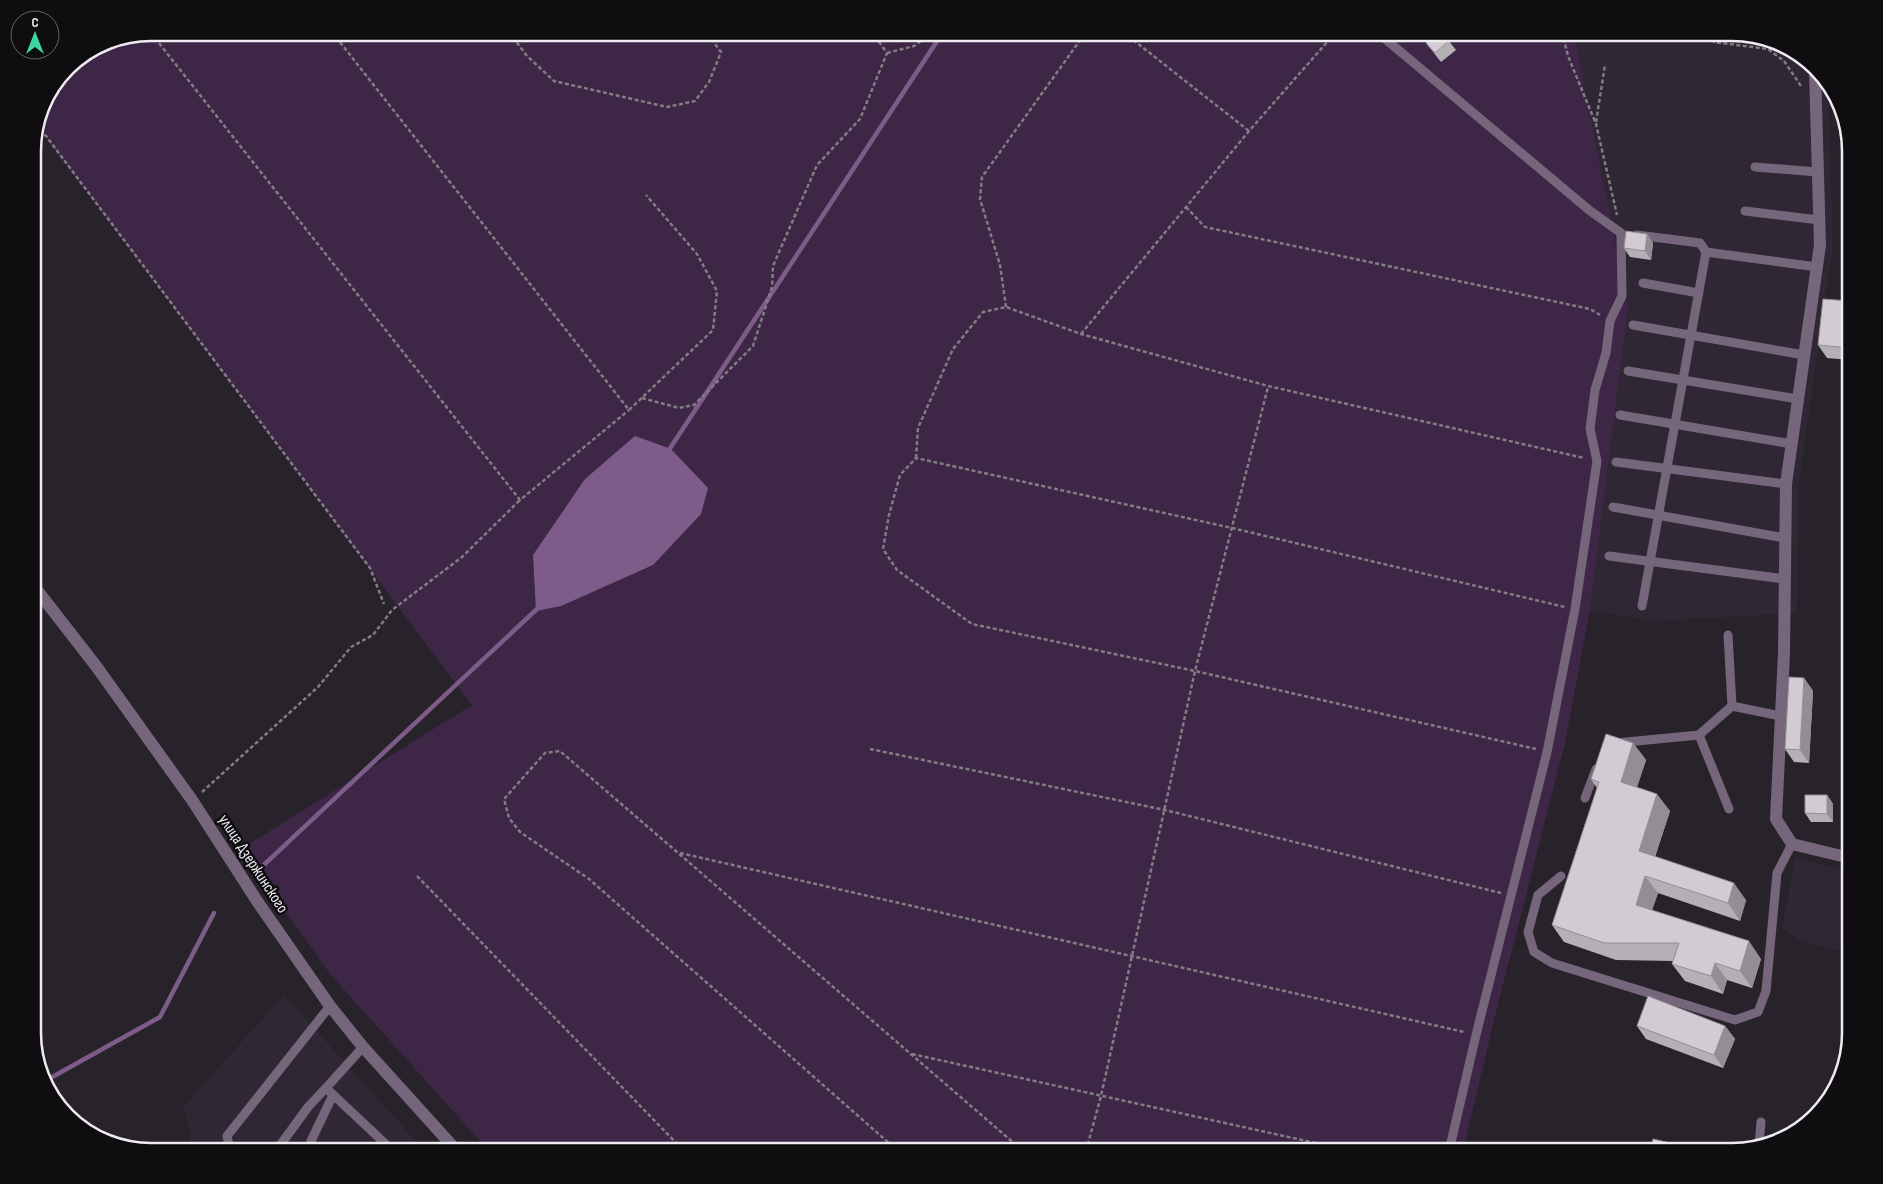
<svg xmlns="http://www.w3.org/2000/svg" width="1883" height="1184" viewBox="0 0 1883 1184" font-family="'Sofia Sans Condensed',sans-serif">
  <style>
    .built { fill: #302734 }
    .green { fill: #3e2746 }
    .water { fill: #7d5c8a }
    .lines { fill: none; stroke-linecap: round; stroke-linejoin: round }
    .stream { stroke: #7d5c8a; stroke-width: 4.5 }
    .path { stroke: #817d83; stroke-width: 2.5; stroke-dasharray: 4 2.5; stroke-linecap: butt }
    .service { stroke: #75667b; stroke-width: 9 }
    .minor { stroke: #75667b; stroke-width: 12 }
    .tertiary { stroke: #75667b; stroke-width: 12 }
    .wall { fill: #b5afb6 }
    .shaded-wall { fill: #938e94 }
    .building { fill: #d2cbd4; stroke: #938e94 }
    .labels { text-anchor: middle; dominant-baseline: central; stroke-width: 5; stroke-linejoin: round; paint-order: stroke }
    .street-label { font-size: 16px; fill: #efecf1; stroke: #0f0d10 }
    .rim { fill: none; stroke: #efecf1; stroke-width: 2.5 }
  </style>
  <rect width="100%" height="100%" fill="#28232a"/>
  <g class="built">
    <polygon points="1574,33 1732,33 1797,52 1828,85 1833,246 1799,484 1797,613 1652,621 1590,610 1628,308"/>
    <polygon points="1795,858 1850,872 1850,953 1804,942 1782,929"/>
    <polygon points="284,995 425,1151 193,1151 184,1106"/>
  </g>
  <polygon class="green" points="151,33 1574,33 1628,308 1590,610 1565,743 1494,1020 1463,1151 489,1151 330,974 241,849 472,705 37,126 42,106 68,67 106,41"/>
  <polygon class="water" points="635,436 671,449 708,488 701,514 653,565 561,606 536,611 533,555 585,479"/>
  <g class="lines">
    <g class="stream">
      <polyline points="667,453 943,32"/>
      <polyline points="254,874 538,608"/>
      <polyline points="45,1081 160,1017 214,913"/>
    </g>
    <g class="path">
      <polyline points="332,32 629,410 713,330 717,291 697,254 646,195"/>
      <polyline points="509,32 527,56 554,81 667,107 695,101 709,82 721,52 706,32"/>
      <polyline points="1123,32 1249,131"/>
      <polyline points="1562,32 1568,56 1596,124 1617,215"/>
      <polyline points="1714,32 1714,42 1768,49 1784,61 1801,86"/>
      <polyline points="151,33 520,500 629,410"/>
      <polyline points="887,53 914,46 933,32"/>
      <polyline points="1596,122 1605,65"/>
      <polyline points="37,124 370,568 384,604"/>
      <polyline points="1186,207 1205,227 1590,309 1600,315"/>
      <polyline points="1006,307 1000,265 980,199 982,177 1086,32"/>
      <polyline points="1081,334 1249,131 1336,32"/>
      <polyline points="642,398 679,408 694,405 753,346 772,287 773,266 817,165 860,119 887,53 872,32"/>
      <polyline points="916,458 918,428 953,349 983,312 1006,307 1081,334 1268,386 1584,458"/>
      <polyline points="870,749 1165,810 1501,893"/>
      <polyline points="1536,749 1195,671 972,624 897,570 883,549 889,515 900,475 916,458 1232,528 1565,607"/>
      <polyline points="202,792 318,687 351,647 373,635 392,610 462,557 520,500"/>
      <polyline points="680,853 1464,1032"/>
      <polyline points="417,876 684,1151"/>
      <polyline points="912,1054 1352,1151"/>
      <polyline points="898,1151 589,879 520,832 509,818 504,799 545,753 560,751 1023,1151"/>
      <polyline points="1086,1151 1101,1096 1195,671 1268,387"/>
    </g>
    <g class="service">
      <polyline points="1377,32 1589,210 1621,233 1622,296 1610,321 1606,353 1595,390 1590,429 1597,461 1575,609 1547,752 1476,1035 1449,1151"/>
      <polyline points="1755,167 1818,172"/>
      <polyline points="1745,211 1819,220"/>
      <polyline points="1637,235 1700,243 1706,252"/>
      <polyline points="1643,283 1699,293"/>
      <polyline points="1633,325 1804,355"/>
      <polyline points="1628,371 1798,399"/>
      <polyline points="1620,415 1792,444"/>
      <polyline points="1616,462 1786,484"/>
      <polyline points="1613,507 1785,538"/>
      <polyline points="1609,556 1785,579"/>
      <polyline points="1642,606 1706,252 1817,267"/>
      <polyline points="1728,635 1732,706 1781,716"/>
      <polyline points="1699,735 1729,809"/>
      <polyline points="1616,743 1699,735 1732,706"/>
      <polyline points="1585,798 1596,769"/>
      <polyline points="1561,876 1538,895 1528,932 1534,952 1552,963 1735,1020 1758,1012 1766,991 1777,873 1792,844"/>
      <polyline points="363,1047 326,1088 393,1151"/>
      <polyline points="1759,1144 1761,1122"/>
      <polyline points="230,1151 227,1136 330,1006"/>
      <polyline points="276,1151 308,1107 326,1088"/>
      <polyline points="312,1151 311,1141 333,1095"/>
    </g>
    <polyline class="minor" points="1815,71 1820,245 1786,484 1784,653 1776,819 1792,844 1850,858"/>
    <polyline class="tertiary" points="33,585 96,666 192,800 257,901 330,1006 363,1047 457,1151"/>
  </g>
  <g class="wall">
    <polygon points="1449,41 1456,50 1441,62 1426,43"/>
    <polygon points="1647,234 1653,243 1651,260 1630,257 1624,248"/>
    <polygon points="1850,301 1850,360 1827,358 1818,345"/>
    <polygon points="1804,678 1813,691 1809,763 1794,762 1785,749"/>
    <polygon points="1633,743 1646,760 1637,787 1670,811 1655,857 1746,900 1740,921 1658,893 1652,910 1761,959 1752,988 1727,980 1723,994 1685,981 1672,964 1673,961 1616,960 1564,942 1552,925 1597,788 1591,779"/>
    <polygon points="1827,795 1833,804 1833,822 1811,822 1805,813"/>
    <polygon points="1637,1026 1725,1026 1735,1039 1723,1068 1646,1039"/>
  </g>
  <g class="shaded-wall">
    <polygon points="1647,234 1653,243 1651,260 1645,251"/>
    <polygon points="1804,678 1813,691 1809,763 1800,750"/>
    <polygon points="1633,743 1646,760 1633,799 1621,782"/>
    <polygon points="1657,794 1670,811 1651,869 1639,851"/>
    <polygon points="1827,795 1833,804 1833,822 1827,814"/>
    <polygon points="1645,876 1658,893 1648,922 1636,905"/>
    <polygon points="1734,883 1746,900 1740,921 1728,903"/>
    <polygon points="1749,941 1761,959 1752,988 1740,971"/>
    <polygon points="1715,963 1727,980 1723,994 1711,976"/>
    <polygon points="1725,1026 1735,1039 1723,1068 1714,1055"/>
    <polygon points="1670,1143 1676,1152 1668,1152"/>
  </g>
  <g class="building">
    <polygon points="1439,32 1442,32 1449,41 1435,53 1426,43"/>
    <polygon points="1626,231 1647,234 1645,251 1624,248"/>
    <polygon points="1823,299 1850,301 1850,348 1818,345"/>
    <polygon points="1789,677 1804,678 1800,750 1785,749"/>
    <polygon points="1606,734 1633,743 1621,782 1657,794 1639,851 1734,883 1728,903 1645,876 1636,905 1749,941 1740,971 1715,963 1711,976 1672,964 1679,943 1604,943 1552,925 1599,782 1591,779"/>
    <polygon points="1805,795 1827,795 1827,814 1805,813"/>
    <polygon points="1648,996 1725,1026 1714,1055 1637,1026"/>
    <polygon points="1653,1139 1670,1143 1668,1152 1650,1152"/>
  </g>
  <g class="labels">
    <g class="street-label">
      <text transform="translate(253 864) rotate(57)">улица Дзержинского</text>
    </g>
  </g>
  <path d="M0 0H1883V1184H0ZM151 41H1732A110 110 0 0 1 1842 151V1033A110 110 0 0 1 1732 1143H151A110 110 0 0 1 41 1033V151A110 110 0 0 1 151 41Z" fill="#0f0d10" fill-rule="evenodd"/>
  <path class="rim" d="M151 41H1732A110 110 0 0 1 1842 151V1033A110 110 0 0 1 1732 1143H151A110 110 0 0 1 41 1033V151A110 110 0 0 1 151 41Z"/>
  <g transform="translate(35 35)"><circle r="24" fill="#0f0d10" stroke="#69666a"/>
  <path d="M0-4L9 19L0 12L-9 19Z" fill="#3fd4a2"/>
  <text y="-8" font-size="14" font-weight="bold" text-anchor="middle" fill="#efecf1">С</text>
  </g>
</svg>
